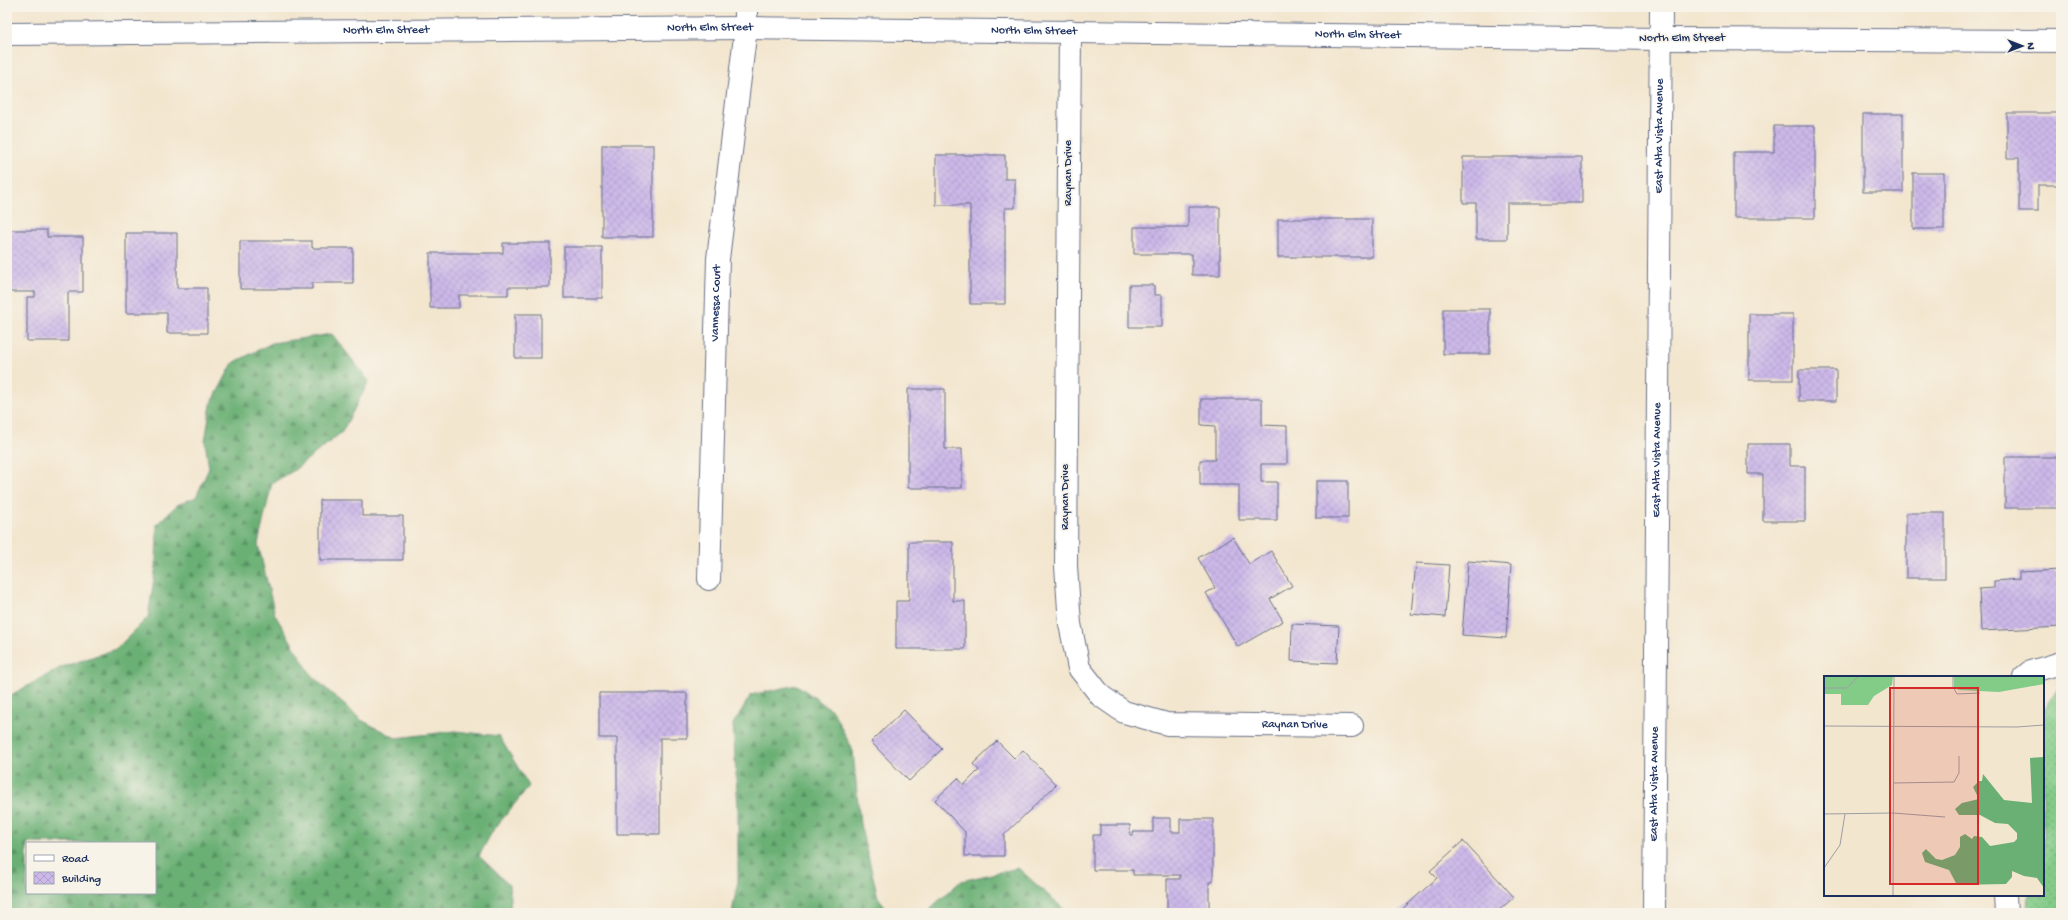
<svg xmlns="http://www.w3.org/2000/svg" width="2068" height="920" viewBox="0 0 2068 920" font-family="'Gochi Hand',sans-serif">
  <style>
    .grass { fill: url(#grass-dots); stroke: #4f7e73 }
    .forest { fill: url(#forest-firs); stroke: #427069; fill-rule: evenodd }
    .building { fill: url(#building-cross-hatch) }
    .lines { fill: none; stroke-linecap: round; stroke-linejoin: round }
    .minor-casing { stroke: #676f86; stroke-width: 24 }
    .tertiary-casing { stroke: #676f86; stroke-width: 24 }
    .secondary-casing { stroke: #676f86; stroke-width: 24 }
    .minor { stroke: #fff; stroke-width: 22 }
    .tertiary { stroke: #fff; stroke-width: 22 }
    .secondary { stroke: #fff; stroke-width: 22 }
    .labels { text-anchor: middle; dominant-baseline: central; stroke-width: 3.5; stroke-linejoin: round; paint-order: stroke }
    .street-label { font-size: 12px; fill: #1b2f5e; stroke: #f7f3e8 }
    .inset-road { fill: none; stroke: #9d9da2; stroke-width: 1 }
    .view { fill: #d62828; fill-opacity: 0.15; stroke: #d62828; stroke-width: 2 }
    .inset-edge { fill: none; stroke: #1b2f5e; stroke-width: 2 }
  </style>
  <defs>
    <pattern id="grass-dots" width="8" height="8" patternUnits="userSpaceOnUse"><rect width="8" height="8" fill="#83cc88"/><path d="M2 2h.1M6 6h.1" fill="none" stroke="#6aa672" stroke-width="1.8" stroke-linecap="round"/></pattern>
    <pattern id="forest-firs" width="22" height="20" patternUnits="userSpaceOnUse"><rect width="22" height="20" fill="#6ab074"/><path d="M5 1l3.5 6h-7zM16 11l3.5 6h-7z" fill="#569062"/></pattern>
    <pattern id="building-cross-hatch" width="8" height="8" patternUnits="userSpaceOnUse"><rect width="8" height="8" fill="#cdb9e9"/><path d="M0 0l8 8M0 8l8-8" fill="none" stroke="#af9fca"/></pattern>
  </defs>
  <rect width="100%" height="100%" fill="#f7f3e8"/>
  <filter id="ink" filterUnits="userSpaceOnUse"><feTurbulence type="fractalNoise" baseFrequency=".025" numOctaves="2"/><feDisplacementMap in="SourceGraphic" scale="8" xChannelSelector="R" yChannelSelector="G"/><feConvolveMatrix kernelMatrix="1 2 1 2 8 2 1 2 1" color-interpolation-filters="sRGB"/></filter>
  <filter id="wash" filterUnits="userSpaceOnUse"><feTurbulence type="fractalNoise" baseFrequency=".012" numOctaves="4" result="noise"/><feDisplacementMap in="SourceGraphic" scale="16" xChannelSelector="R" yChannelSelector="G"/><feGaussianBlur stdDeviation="0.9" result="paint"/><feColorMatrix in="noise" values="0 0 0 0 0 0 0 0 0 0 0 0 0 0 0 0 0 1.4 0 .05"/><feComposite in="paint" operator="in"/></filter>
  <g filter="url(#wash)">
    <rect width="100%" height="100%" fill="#f3e6cf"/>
    <polygon class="grass" points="2061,684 2061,913 2028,913 2029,895 2043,895 2043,712"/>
    <g class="forest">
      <path d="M332 334 369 381 342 432 293 471 272 483 258 544 275 615 312 676 361 720 396 738 455 731 499 736 529 786 492 832 479 856 509 885 511 913H7V697L62 667 116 649 148 617 156 566 157 524 177 505 196 497 209 468 205 442 211 404 233 363 272 343ZM27 843H155V893H27Z"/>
      <polygon points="797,685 833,711 853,751 860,824 878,897 889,913 732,913 738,881 738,808 733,724 751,695"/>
      <polygon points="1018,868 1068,913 925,913 961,881"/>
    </g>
    <g id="blocks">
      <g class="building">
        <polygon points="2007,113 2060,113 2061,185 2038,185 2038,211 2019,211 2019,158 2007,158"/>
        <rect x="1863" y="114" width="40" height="78"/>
        <polygon points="1774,126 1815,126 1815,218 1734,218 1734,152 1774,152"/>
        <rect x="602" y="145" width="51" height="92"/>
        <polygon points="936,155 1005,155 1005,179 1015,179 1015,208 1005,208 1005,304 970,304 970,205 936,205"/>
        <polygon points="1463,157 1582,157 1582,203 1507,203 1507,239 1476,239 1476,203 1463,203"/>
        <rect x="1913" y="173" width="31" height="56"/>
        <polygon points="1188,207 1220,207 1220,275 1192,275 1192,254 1134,254 1134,227 1188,227"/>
        <rect x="1278" y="219" width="94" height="38"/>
        <polygon points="7,230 47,230 47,237 83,237 83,292 68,292 68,341 27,341 27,297 35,297 35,292 7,292"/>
        <polygon points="126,233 177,233 177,288 207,288 207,333 167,333 167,313 126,313"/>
        <polygon points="240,241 312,241 312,248 353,248 353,283 312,283 312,289 240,289"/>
        <polygon points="503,243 550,243 550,287 508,287 508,295 459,295 459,308 430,308 430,253 503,253"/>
        <rect x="564" y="247" width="38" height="51"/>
        <polygon points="1129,285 1154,285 1154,295 1162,295 1162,327 1129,327"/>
        <rect x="1443" y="309" width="47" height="45"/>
        <rect x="515" y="314" width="26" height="44"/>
        <rect x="1749" y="314" width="44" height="66"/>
        <rect x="1799" y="370" width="37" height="31"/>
        <polygon points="908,389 945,389 945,449 962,449 962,488 908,488"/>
        <polygon points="1201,399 1262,399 1262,425 1287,426 1287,464 1261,464 1261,482 1277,482 1277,520 1239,520 1239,485 1200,485 1200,460 1215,460 1215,426 1201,425"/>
        <polygon points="1748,444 1790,444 1790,466 1805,466 1805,521 1763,521 1763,474 1748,474"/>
        <rect x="2005" y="457" width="56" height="51"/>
        <rect x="1316" y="481" width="32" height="37"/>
        <polygon points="320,500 362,500 362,516 403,516 403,560 320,560"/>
        <rect x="1906" y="513" width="39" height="65"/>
        <polygon points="1233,537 1249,564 1271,551 1292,586 1270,599 1283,621 1238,647 1206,593 1215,588 1198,558"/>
        <polygon points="909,542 953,542 953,601 965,601 965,649 896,649 896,601 909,601"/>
        <polygon points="1468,561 1511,565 1506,638 1462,635"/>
        <polygon points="1416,563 1449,565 1445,617 1411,614"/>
        <polygon points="2061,570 2061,627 1981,631 1979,589 1994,588 1994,581 2019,579 2019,572"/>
        <polygon points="1292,624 1339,626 1337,663 1291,661"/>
        <polygon points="599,693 687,693 687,738 660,738 660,834 617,834 617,738 599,738"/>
        <polygon points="904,710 942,749 909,781 871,742"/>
        <polygon points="997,741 1014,758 1023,750 1056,785 1004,835 1004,856 965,856 965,832 935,800 958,778 964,785 979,770 973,764"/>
        <polygon points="1153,818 1171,818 1171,832 1180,832 1180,819 1213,819 1213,882 1209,882 1209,913 1167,913 1167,879 1180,879 1180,875 1133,875 1133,870 1093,870 1093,835 1100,835 1100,825 1130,825 1130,835 1133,835 1133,832 1153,832"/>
        <polygon points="1463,841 1514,897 1496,913 1398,913 1437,878 1430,871"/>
      </g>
    </g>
  </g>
  <g filter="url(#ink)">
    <use href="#blocks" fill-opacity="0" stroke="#676f86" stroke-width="1"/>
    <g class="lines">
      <g class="minor-casing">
        <g id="minor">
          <path id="s1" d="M1070 31 1066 566 1070 624 1079 668 1101 696 1124 712 1167 724 1352 726"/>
          <polyline points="1661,39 2061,41"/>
          <path id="s2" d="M709 579 718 259 746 28V7"/>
          <polyline points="2024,677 2030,672 2061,663"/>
          <polyline points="2005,895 2006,913"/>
        </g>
      </g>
      <g class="tertiary-casing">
        <g id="tertiary">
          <path id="s3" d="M7 34 746 28 1661 39"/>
        </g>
      </g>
      <g class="secondary-casing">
        <g id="secondary">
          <path id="s4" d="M1654 913 1661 7"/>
        </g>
      </g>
      <use href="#minor" class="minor"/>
      <use href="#tertiary" class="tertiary"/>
      <use href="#secondary" class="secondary"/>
    </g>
  </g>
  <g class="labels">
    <g class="street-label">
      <text stroke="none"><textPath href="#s3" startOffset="703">North Elm Street</textPath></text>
      <text stroke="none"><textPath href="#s3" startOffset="379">North Elm Street</textPath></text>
      <text stroke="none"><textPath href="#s3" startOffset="1027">North Elm Street</textPath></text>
      <text stroke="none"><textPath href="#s3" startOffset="1351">North Elm Street</textPath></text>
      <text x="1682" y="39">North Elm Street</text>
      <text stroke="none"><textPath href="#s4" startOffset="777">East Alta Vista Avenue</textPath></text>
      <text transform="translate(1069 173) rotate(-90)">Raynan Drive</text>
      <text stroke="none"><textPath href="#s2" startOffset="276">Vannessa Court</textPath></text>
      <text stroke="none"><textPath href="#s4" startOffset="453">East Alta Vista Avenue</textPath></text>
      <text transform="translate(1066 497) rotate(-90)">Raynan Drive</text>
      <text stroke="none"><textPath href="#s1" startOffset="874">Raynan Drive</textPath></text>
      <text stroke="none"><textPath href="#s4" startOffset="129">East Alta Vista Avenue</textPath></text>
    </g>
  </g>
  <g transform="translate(1824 676)">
    <rect width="220" height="220" fill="#f3e6cf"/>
    <path d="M0 0H69L68 9 50 20 44 29H17V18H0ZM130 0H220V8L175 16 135 14 130 12Z" fill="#83cc88"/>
    <path d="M220 81V212L213 202 200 200 188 195V201L182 208 133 209 125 194 101 186 98 177 102 173 112 183 118 184 131 179 136 171V161L141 158 148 163 150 160 158 161 166 170 190 166 193 163V157L184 148 171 147 156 139H135L131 133 138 127 155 123 149 111 155 105H158L159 98 180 124 208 127 206 82Z" fill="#6ab074"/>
    <path class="inset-road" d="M129 0V11L133 18 156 17M0 12H23L35 0M0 50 193 51 220 49M69 107 130 106 135 97V80M0 138 69 137 121 141M0 192 16 169 21 138M69 220 70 0"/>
    <path class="view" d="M66 12H154V208H66Z"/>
    <rect width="220" height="220" class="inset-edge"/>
  </g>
  <rect width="2068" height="920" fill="none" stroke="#f7f3e8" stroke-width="24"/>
  <rect x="26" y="842" width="130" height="52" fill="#f7f3e8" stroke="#9fa5b1"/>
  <rect x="34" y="855" width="20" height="6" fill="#ffffff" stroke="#9fa5b1"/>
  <text x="62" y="862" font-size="12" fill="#1b2f5e">Road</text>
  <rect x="34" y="872" width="20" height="12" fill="url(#building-cross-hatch)" stroke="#9fa5b1"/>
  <text x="62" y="882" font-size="12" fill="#1b2f5e">Building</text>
  <g transform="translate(2022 46) rotate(90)" stroke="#f7f3e8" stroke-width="3" paint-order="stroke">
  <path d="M0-3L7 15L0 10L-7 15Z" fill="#1b2f5e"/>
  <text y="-6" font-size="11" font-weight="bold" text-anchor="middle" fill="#1b2f5e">N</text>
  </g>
</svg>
